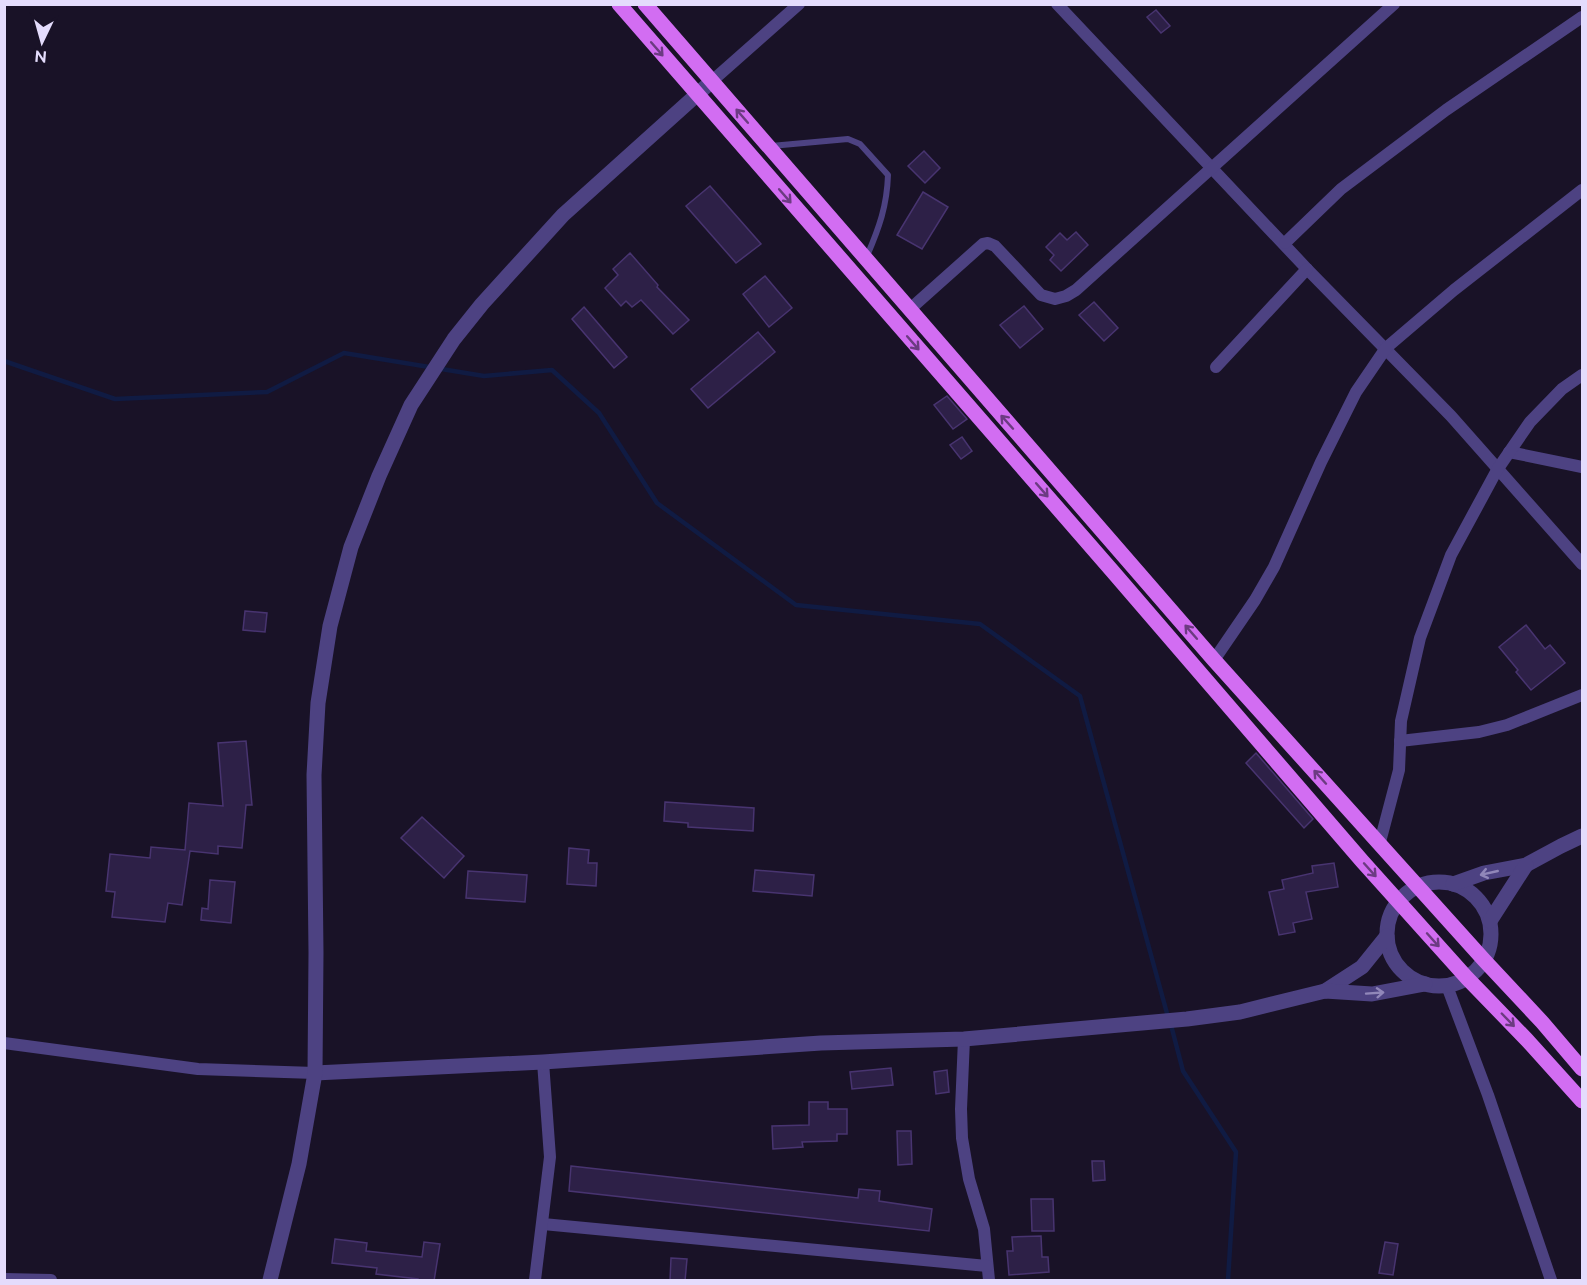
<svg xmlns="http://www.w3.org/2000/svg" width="1587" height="1285" viewBox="0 0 1587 1285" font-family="Raleway,sans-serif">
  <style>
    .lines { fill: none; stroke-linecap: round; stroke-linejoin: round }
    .stream { stroke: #101b43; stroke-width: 4.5 }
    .building { fill: #2d2047; stroke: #483470; stroke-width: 1.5 }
    .service { stroke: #4d4282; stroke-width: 6 }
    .minor { stroke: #4d4282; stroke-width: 12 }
    .tertiary { stroke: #4d4282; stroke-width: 15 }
    .primary { stroke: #d26df2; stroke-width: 15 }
    .oneway { stroke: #6c3b82 }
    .oneway2 { stroke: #9187b9 }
  </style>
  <rect width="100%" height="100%" fill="#191227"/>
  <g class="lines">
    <g class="stream">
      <polyline points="4,361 115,399 267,392 344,353 484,376 552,370 599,413 657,503 796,605 980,624 1080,696 1168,1017"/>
      <polyline points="1171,1025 1183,1071 1236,1152 1228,1280"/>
    </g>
  </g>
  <g class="building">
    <polygon points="1156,10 1170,26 1161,33 1147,17"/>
    <polygon points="924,151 940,168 925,183 908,166"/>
    <polygon points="710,186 761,244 736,263 686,206"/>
    <polygon points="923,192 948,207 922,249 897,235"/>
    <polygon points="1076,232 1088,245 1061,271 1050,260 1054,255 1046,247 1060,233 1067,240"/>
    <polygon points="630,253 658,285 657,287 689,320 673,334 641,300 632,307 626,301 621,306 605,288 618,275 613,269"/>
    <polygon points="765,276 792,308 769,327 743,294"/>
    <polygon points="1094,302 1118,328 1104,341 1079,315"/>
    <polygon points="1024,306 1043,329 1020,348 1000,325"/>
    <polygon points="584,307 627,357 614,368 572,319"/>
    <polygon points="758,332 775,352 708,408 691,389"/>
    <polygon points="947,396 967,419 953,429 934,405"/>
    <polygon points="962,437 972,451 961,459 950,445"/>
    <polygon points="245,611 267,613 265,632 243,630"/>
    <polygon points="1526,625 1545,649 1550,645 1565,663 1531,690 1516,672 1518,670 1499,647"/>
    <polygon points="246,741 252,805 246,805 242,848 218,846 218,854 190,851 182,905 168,903 165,922 112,917 115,892 106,891 110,854 150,858 151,847 185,850 189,803 223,806 218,743"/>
    <polygon points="1256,753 1313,819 1304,828 1246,763"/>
    <polygon points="665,802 754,808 753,831 688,827 688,823 664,821"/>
    <polygon points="422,817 464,856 444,878 401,838"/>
    <polygon points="569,848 589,850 588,863 597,863 596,886 567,884"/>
    <polygon points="1334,863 1338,887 1306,892 1312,919 1293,923 1295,932 1279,935 1269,892 1284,889 1282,880 1313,873 1312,866"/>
    <polygon points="755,870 814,875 812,896 753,891"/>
    <polygon points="468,871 527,875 525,902 466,898"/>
    <polygon points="210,880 235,882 231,923 201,920 202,908 208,909"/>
    <polygon points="891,1068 893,1085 852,1089 850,1072"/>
    <polygon points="947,1070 949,1092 936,1094 934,1072"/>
    <polygon points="809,1102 828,1102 828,1109 847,1109 847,1134 837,1134 837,1141 802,1142 803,1147 773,1149 772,1126 809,1125"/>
    <polygon points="897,1131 911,1131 912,1164 898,1165"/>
    <polygon points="1092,1161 1104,1161 1105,1180 1093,1181"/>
    <polygon points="571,1166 858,1198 859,1189 880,1191 879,1201 932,1209 929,1231 569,1191"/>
    <polygon points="1031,1199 1053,1199 1054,1231 1032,1231"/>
    <polygon points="1041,1236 1042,1257 1048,1257 1049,1272 1009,1275 1007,1251 1013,1251 1012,1237"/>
    <polygon points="335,1239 367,1243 366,1251 422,1257 424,1242 440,1244 434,1281 418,1281 418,1279 376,1274 377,1268 332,1263"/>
    <polygon points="1385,1242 1398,1244 1393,1275 1379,1273"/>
    <polygon points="671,1258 687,1259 685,1281 670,1281"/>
  </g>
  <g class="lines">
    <path class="service" d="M771 146 848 139 860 144 888 175C887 206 879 228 867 256"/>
    <g class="minor">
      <polyline points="1057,4 1307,269 1451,416 1582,564"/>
      <polyline points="712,81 799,4"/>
      <polyline points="1285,243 1341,189 1446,110 1582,17"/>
      <polyline points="909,310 983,244 988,243 995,246 1041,295 1055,299 1066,296 1076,290 1394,4"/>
      <polyline points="1216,367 1307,269"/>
      <polyline points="1509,452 1582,467"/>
      <polyline points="1214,660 1255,600 1274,567 1321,462 1356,392 1386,348 1454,290 1582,190"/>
      <polyline points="1400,741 1479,732 1507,725 1582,695"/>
      <polyline points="1380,842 1399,770 1401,721 1420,638 1451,555 1497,470 1530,422 1562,389 1582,375"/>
      <polyline points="1447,986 1488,1095 1551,1280"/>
      <polyline points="964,1039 961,1109 962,1138 969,1179 984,1229 989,1280"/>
      <polyline points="4,1043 198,1069 315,1073"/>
      <polyline points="543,1224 987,1266"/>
      <polyline points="4,1279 51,1280"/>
      <polyline points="535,1280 550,1157 543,1062"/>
    </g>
    <g class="tertiary">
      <circle cx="1439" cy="934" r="52"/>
      <polyline points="1453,884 1484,873 1526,865 1561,846 1582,836"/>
      <polyline points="1490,921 1526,865"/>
      <polyline points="1325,991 1362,967 1387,936"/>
      <polyline points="315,1073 543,1062 821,1043 964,1039 1187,1019 1240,1012 1325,991 1372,994 1425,984"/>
      <polyline points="270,1280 299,1164 315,1073 316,953 314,775 318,703 330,626 351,547 379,476 411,405 454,339 482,304 563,215 712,81"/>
    </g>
    <g class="primary">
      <polyline points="619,4 1114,573 1362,861 1467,978 1527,1040 1582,1101"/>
      <polyline points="645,4 1214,660 1484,960 1542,1022 1582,1069"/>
    </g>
  </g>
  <defs><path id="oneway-shaft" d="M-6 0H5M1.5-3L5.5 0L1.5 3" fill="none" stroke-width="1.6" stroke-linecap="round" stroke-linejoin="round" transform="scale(1.5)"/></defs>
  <g class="oneway">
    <use href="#oneway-shaft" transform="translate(657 49) rotate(49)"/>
    <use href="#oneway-shaft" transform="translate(742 116) rotate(-131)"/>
    <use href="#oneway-shaft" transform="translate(785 196) rotate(49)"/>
    <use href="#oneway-shaft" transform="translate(913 343) rotate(49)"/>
    <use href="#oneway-shaft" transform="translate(1007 422) rotate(-132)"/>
    <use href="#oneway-shaft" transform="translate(1042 490) rotate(49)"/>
    <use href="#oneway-shaft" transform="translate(1191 632) rotate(-131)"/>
    <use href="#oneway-shaft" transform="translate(1320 777) rotate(-132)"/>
    <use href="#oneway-shaft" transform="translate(1370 870) rotate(48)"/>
    <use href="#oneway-shaft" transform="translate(1433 940) rotate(48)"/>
    <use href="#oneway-shaft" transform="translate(1508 1020) rotate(46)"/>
  </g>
  <g class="oneway2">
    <use href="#oneway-shaft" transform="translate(1489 873) rotate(167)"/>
    <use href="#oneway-shaft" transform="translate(1375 993) rotate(-4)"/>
  </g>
  <rect width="1587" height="1285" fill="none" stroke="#e4dcfc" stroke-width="12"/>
  <g transform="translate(42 42) rotate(185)" stroke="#191227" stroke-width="4.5" paint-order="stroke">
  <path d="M0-4.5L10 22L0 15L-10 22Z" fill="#e4dcfc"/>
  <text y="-9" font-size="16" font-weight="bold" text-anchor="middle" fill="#e4dcfc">N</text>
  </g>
</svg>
